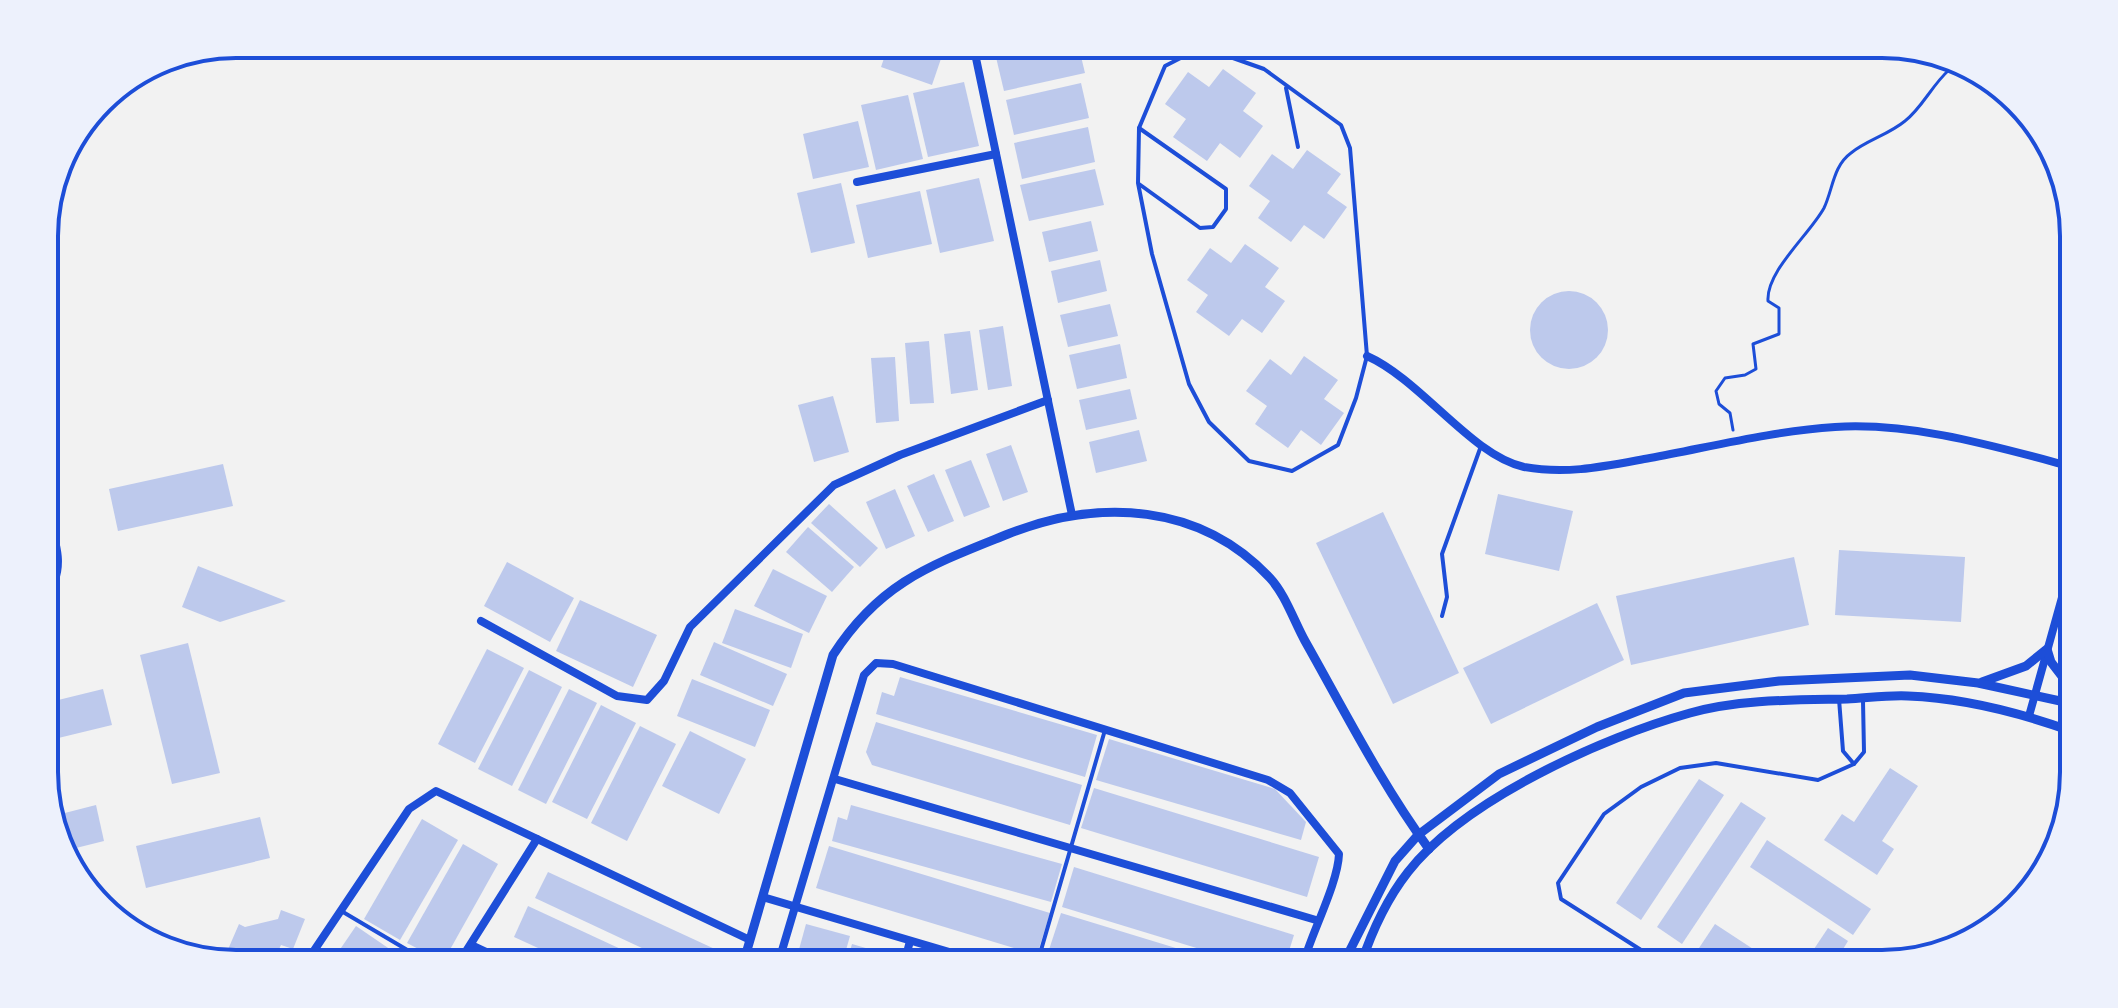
<svg xmlns="http://www.w3.org/2000/svg" width="2118" height="1008" viewBox="0 0 2118 1008" font-family="Commissioner,sans-serif">
  <style>
    .building { fill: #bdc9ec }
    .lines { fill: none; stroke-linecap: round; stroke-linejoin: round }
    .path { stroke: #1d4ed8; stroke-width: 3 }
    .service { stroke: #1d4ed8; stroke-width: 4 }
    .minor { stroke: #1d4ed8; stroke-width: 8 }
    .tertiary { stroke: #1d4ed8; stroke-width: 9 }
    .rim { fill: none; stroke: #1d4ed8; stroke-width: 4 }
  </style>
  <rect width="100%" height="100%" fill="#f2f2f2"/>
  <g class="building">
    <polygon points="889,44 946,44 932,85 881,67"/>
    <polygon points="1037,44 1078,44 1085,73 1004,91 995,53"/>
    <polygon points="1223,69 1256,93 1243,111 1263,126 1240,158 1220,143 1207,161 1173,137 1186,119 1165,104 1188,72 1209,87"/>
    <polygon points="964,82 979,146 928,157 913,93"/>
    <polygon points="1081,83 1089,118 1014,135 1006,100"/>
    <polygon points="908,95 923,159 876,170 861,105"/>
    <polygon points="858,121 869,167 813,179 803,134"/>
    <polygon points="1088,127 1095,162 1022,179 1014,143"/>
    <polygon points="1307,150 1341,174 1327,193 1347,207 1324,239 1304,225 1291,242 1258,218 1270,201 1249,186 1272,154 1293,169"/>
    <polygon points="1095,169 1104,205 1029,221 1020,185"/>
    <polygon points="979,178 994,241 940,253 926,190"/>
    <polygon points="841,183 855,243 811,253 797,193"/>
    <polygon points="920,191 932,244 868,258 856,205"/>
    <polygon points="1091,221 1098,251 1049,262 1042,232"/>
    <polygon points="1245,244 1279,268 1265,287 1285,301 1262,333 1242,319 1229,336 1196,312 1208,295 1187,280 1210,248 1231,263"/>
    <polygon points="1100,260 1107,291 1058,303 1051,271"/>
    <circle cx="1569" cy="330" r="39"/>
    <polygon points="1110,304 1118,336 1068,347 1060,315"/>
    <polygon points="1003,326 1012,386 988,390 979,330"/>
    <polygon points="970,331 978,390 951,394 944,334"/>
    <polygon points="929,341 934,403 910,404 905,343"/>
    <polygon points="1120,344 1127,378 1077,389 1069,355"/>
    <polygon points="1304,356 1338,380 1324,399 1344,413 1321,445 1301,430 1288,448 1255,424 1267,406 1246,391 1270,359 1291,375"/>
    <polygon points="895,357 899,421 876,423 871,358"/>
    <polygon points="1130,389 1137,419 1086,430 1079,400"/>
    <polygon points="833,396 849,452 814,462 798,405"/>
    <polygon points="1139,430 1147,461 1096,473 1089,442"/>
    <polygon points="1011,445 1028,492 1003,501 986,454"/>
    <polygon points="971,460 990,507 964,517 945,470"/>
    <polygon points="223,464 233,506 118,531 109,489"/>
    <polygon points="934,474 954,521 928,532 907,486"/>
    <polygon points="895,489 915,536 886,549 866,502"/>
    <polygon points="1498,494 1573,511 1559,571 1485,554"/>
    <polygon points="829,504 878,548 860,567 811,523"/>
    <polygon points="1383,512 1459,673 1393,704 1316,543"/>
    <polygon points="808,527 854,567 832,592 786,552"/>
    <polygon points="1839,550 1965,557 1961,622 1835,615"/>
    <polygon points="1794,557 1809,625 1631,665 1616,596"/>
    <polygon points="507,562 574,598 550,642 484,606"/>
    <polygon points="198,566 286,601 220,622 182,607"/>
    <polygon points="773,569 827,596 809,633 754,606"/>
    <polygon points="580,600 657,635 633,687 556,651"/>
    <polygon points="1597,603 1624,660 1491,724 1463,668"/>
    <polygon points="735,609 803,634 791,668 722,643"/>
    <polygon points="714,642 787,674 773,706 700,675"/>
    <polygon points="188,643 220,773 172,784 140,655"/>
    <polygon points="487,649 524,668 475,763 438,744"/>
    <polygon points="529,670 562,687 512,786 478,769"/>
    <polygon points="900,677 1097,735 1085,777 876,714 882,692 894,696"/>
    <polygon points="692,679 770,710 755,747 677,716"/>
    <polygon points="103,689 112,725 46,741 46,703"/>
    <polygon points="569,689 597,703 546,804 518,790"/>
    <polygon points="601,705 636,723 587,819 552,802"/>
    <polygon points="876,722 1082,785 1070,825 872,765 866,752"/>
    <polygon points="640,726 676,744 627,841 591,823"/>
    <polygon points="690,731 746,759 719,814 662,786"/>
    <polygon points="1109,739 1275,789 1306,822 1301,840 1096,780"/>
    <polygon points="1890,768 1918,786 1882,841 1894,849 1877,875 1824,840 1842,814 1854,822"/>
    <polygon points="1699,779 1724,795 1641,920 1616,903"/>
    <polygon points="1094,788 1319,857 1307,897 1081,828"/>
    <polygon points="1741,802 1766,818 1682,944 1657,927"/>
    <polygon points="96,805 104,841 68,850 53,816"/>
    <polygon points="851,805 1062,864 1051,902 832,841 838,817 847,820"/>
    <polygon points="260,817 270,858 146,888 136,846"/>
    <polygon points="422,819 458,840 400,940 364,919"/>
    <polygon points="1767,840 1871,909 1853,935 1750,867"/>
    <polygon points="463,844 498,864 443,962 407,943"/>
    <polygon points="829,846 1050,913 1037,955 816,888"/>
    <polygon points="1074,867 1294,935 1285,964 1249,964 1062,907"/>
    <polygon points="548,872 717,950 711,964 676,964 535,898"/>
    <polygon points="528,906 653,964 573,964 514,937"/>
    <polygon points="281,910 305,919 293,949 281,945 272,964 223,961 239,924 245,927 278,919"/>
    <polygon points="1061,913 1225,963 1225,964 1045,962"/>
    <polygon points="806,924 850,936 842,964 795,964"/>
    <polygon points="1715,924 1776,964 1724,964 1699,948"/>
    <polygon points="356,926 394,952 386,964 330,964"/>
    <polygon points="1828,928 1848,941 1834,964 1804,964"/>
    <polygon points="852,944 893,956 891,964 846,964"/>
    <polygon points="404,950 424,964 394,964"/>
  </g>
  <g class="lines">
    <g class="path">
      <polyline points="1949,70 1962,64"/>
      <path d="M1733 430 1730 413 1719 404 1716 391 1725 378 1745 375 1756 369 1753 344 1779 334V308L1768 301C1766 271 1810 234 1824 208 1833 189 1833 166 1851 153 1867 140 1888 135 1905 121 1922 108 1932 85 1949 70V57"/>
    </g>
    <g class="service">
      <polygon points="1202,47 1264,69 1341,125 1350,148 1367,356 1356,398 1338,445 1292,471 1249,461 1209,422 1189,384 1152,254 1138,183 1139,128 1165,66"/>
      <polyline points="1286,88 1298,147"/>
      <polyline points="1139,128 1226,189 1226,209 1213,227 1200,228 1139,184"/>
      <polyline points="1442,616 1447,597 1442,554 1481,446"/>
      <polyline points="1839,699 1843,751 1854,764"/>
      <polyline points="343,912 431,964"/>
      <polyline points="1037,964 1105,730"/>
      <polyline points="1663,964 1561,899 1558,883 1604,814 1641,787 1680,768 1716,763 1818,780 1854,764 1864,752 1863,701"/>
    </g>
    <g class="minor">
      <polyline points="973,44 1072,515"/>
      <polyline points="857,182 996,154"/>
      <path d="M1367 356C1421 380 1472 456 1524 467 1568 475 1606 466 1650 458 1710 447 1773 431 1835 427 1914 422 1997 447 2073 467"/>
      <path d="M45 506C54 538 69 568 45 597"/>
      <polyline points="481,621 617,696 647,700 664,681 690,627 834,485 900,455 1048,400"/>
      <polyline points="2029,716 2073,558"/>
      <polyline points="835,779 1316,920"/>
      <polyline points="763,897 990,964"/>
      <polyline points="471,945 512,964"/>
      <polyline points="305,964 409,809 436,791 750,940"/>
      <polyline points="458,964 537,839"/>
      <path d="M778 964 864 675 876 663 893 664 1268 780 1290 793 1339 854C1338 883 1312 932 1303 964"/>
      <polyline points="904,964 910,941"/>
    </g>
    <g class="tertiary">
      <polyline points="1982,682 2026,666 2047,649 2051,662 2074,692"/>
      <path d="M743 964 833 655C880 582 931 565 1008 534 1099 498 1200 503 1270 578 1285 594 1294 621 1305 641 1344 710 1382 785 1429 849"/>
      <polyline points="1343,964 1395,861 1418,835 1499,774 1597,727 1684,693 1779,681 1910,675 1978,683 2074,704"/>
      <path d="M1361 964C1372 931 1386 900 1408 872 1464 800 1603 737 1690 713 1740 699 1797 700 1847 699 1867 698 1888 695 1908 696 1965 698 2021 713 2074 732"/>
    </g>
  </g>
  <path d="M0 0H2118V1008H0ZM236 58H1882A178 178 0 0 1 2060 236V772A178 178 0 0 1 1882 950H236A178 178 0 0 1 58 772V236A178 178 0 0 1 236 58Z" fill="#edf1fc" fill-rule="evenodd"/>
  <path class="rim" d="M236 58H1882A178 178 0 0 1 2060 236V772A178 178 0 0 1 1882 950H236A178 178 0 0 1 58 772V236A178 178 0 0 1 236 58Z"/>
</svg>
